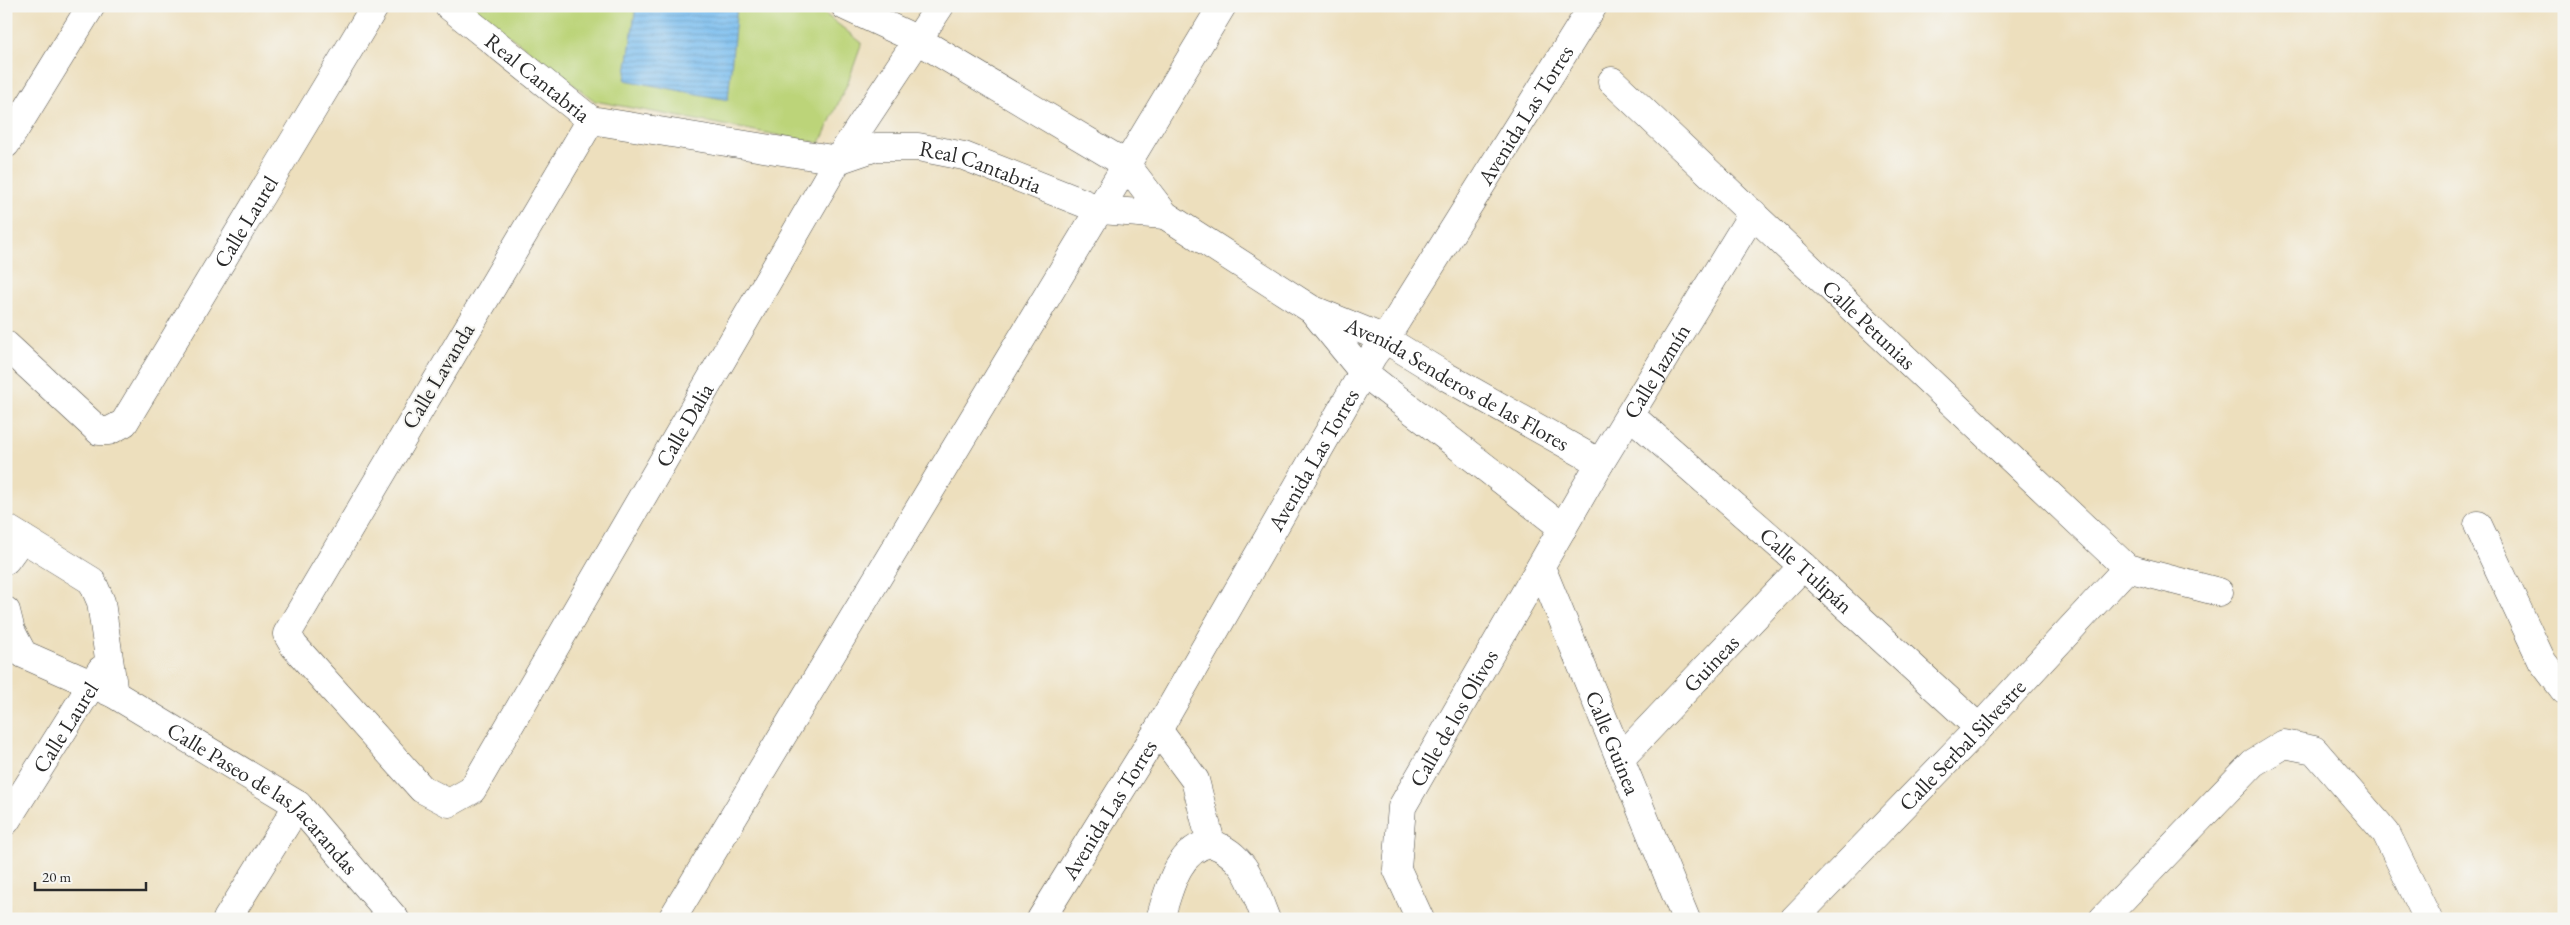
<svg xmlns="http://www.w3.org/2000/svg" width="2570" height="925" viewBox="0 0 2570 925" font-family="'EB Garamond',serif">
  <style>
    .green { fill: #bcd479; stroke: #748052 }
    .water { fill: url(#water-rules); stroke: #52748d }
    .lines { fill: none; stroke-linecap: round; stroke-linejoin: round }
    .minor-casing { stroke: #484641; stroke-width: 29 }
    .minor { stroke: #fff; stroke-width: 28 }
    .labels { text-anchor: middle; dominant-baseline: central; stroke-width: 4; stroke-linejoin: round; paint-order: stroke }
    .street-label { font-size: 22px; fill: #2b2b2b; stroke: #f6f6f2 }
  </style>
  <defs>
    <pattern id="water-rules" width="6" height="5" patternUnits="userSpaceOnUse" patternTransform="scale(1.25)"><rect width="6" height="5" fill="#79bdef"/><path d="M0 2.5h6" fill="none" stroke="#639ac2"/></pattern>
  </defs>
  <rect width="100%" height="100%" fill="#f6f6f2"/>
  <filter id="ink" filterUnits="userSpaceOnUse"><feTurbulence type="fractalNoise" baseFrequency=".02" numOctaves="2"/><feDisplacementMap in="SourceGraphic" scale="10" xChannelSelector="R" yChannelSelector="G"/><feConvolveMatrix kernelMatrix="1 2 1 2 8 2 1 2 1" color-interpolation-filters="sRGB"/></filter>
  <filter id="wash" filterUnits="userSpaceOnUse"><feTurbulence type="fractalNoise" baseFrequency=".0096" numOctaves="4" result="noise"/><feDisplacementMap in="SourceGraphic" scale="20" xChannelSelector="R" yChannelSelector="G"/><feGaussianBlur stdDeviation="1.12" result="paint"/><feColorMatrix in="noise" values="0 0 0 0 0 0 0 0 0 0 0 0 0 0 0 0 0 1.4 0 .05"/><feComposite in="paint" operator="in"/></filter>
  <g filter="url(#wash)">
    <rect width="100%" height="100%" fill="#eddfbd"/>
    <polygon class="green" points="470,6 815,6 862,43 848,82 820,143 595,101"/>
    <polygon class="water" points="636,6 737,6 728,100 625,80"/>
  </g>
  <g filter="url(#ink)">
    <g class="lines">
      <g class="minor-casing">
        <g id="minor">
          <path id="s1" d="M449 6 591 120 838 160 876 147H918L964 156 1101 210 1165 215"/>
          <path id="s2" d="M845 6 918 40 1126 164 1165 215 1311 309 1385 339 1447 377 1600 463"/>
          <path id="s3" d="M1612 81 2127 568 2219 592"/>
          <path id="s4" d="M591 120 287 634 294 646 422 789 449 803 472 790 838 160 940 6"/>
          <polyline points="6,144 91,6"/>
          <polyline points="1314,312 1363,372 1563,528"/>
          <path id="s5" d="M6 345 99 431H109L124 423 375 6"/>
          <path id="s6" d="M1630 415 1803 566 1979 728"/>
          <polyline points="2478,525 2542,661 2564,690"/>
          <polyline points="6,528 92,581 101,602 114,694"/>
          <polyline points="6,560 22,538"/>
          <path id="s7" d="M1541 567 1686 919"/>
          <path id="s8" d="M6 611 11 631 23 654 114 694 298 805 395 919"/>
          <polyline points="1158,730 1195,780 1211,843"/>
          <path id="s9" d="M1620 759 1803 566"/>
          <path id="s10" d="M6 821 101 670"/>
          <path d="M1211 843C1248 857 1252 885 1266 919"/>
          <polyline points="227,919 298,805"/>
          <polyline points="672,919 1222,6"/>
          <path id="s11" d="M1041 919 1158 730 1373 355 1385 339 1593 6"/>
          <path d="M1160 919C1169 890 1177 849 1211 843"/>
          <path id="s12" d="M1420 919 1397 869 1402 807 1600 463 1753 213"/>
          <path id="s13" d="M1794 919 1979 728 2127 568"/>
          <polyline points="2103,919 2253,763 2284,744 2314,750 2386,833 2428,919"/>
        </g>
      </g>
      <use href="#minor" class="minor"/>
    </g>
  </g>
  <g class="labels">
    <g class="street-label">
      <text stroke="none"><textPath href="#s1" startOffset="114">Real Cantabria</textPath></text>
      <text stroke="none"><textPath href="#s11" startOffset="939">Avenida Las Torres</textPath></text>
      <text stroke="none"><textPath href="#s1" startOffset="580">Real Cantabria</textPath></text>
      <text stroke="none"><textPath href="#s5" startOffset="389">Calle Laurel</textPath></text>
      <text stroke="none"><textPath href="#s3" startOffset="354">Calle Petunias</textPath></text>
      <text stroke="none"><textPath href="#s12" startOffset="622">Calle Jazmín</textPath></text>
      <text transform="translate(438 376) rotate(-59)">Calle Lavanda</text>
      <text stroke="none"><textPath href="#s2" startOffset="725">Avenida Senderos de las Flores</textPath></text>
      <text stroke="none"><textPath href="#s4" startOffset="1282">Calle Dalia</textPath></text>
      <text stroke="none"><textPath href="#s11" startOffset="534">Avenida Las Torres</textPath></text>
      <text stroke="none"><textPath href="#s6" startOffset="235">Calle Tulipán</textPath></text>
      <text stroke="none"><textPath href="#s9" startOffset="132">Guineas</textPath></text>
      <text stroke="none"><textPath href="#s12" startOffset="220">Calle de los Olivos</textPath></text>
      <text stroke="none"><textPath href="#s10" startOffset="111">Calle Laurel</textPath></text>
      <text stroke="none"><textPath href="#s7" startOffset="190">Calle Guinea</textPath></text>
      <text stroke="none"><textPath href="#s13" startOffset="242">Calle Serbal Silvestre</textPath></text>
      <text stroke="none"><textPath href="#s8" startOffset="329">Calle Paseo de las Jacarandas</textPath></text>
      <text stroke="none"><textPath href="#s11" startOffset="129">Avenida Las Torres</textPath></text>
    </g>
  </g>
  <rect width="2570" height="925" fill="none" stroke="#f6f6f2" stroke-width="25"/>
  <path d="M35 882v8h111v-8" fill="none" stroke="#2b2b2b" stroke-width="2.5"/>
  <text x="42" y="882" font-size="15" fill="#2b2b2b" stroke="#f6f6f2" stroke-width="4" paint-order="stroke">20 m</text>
</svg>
